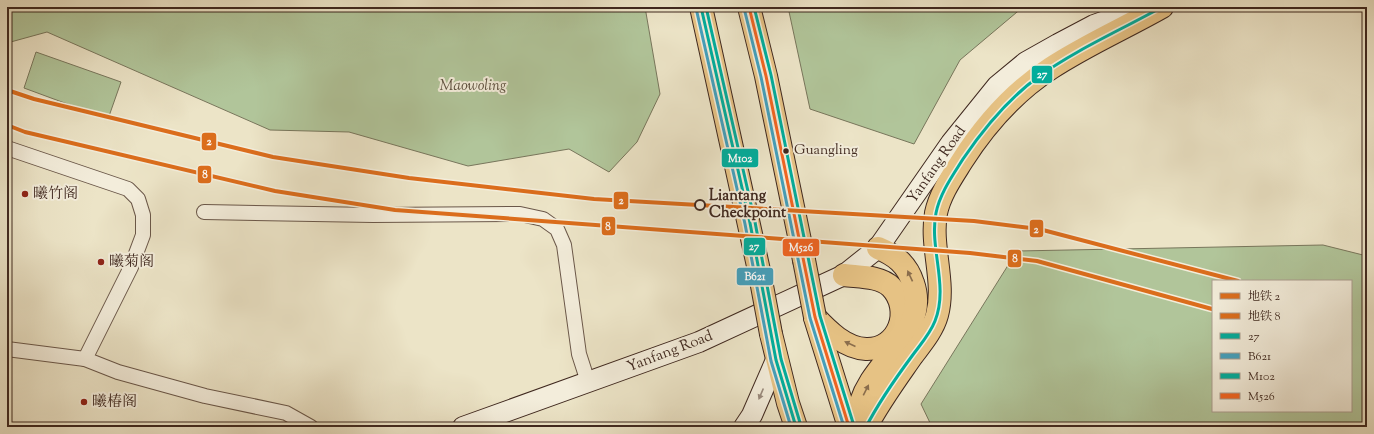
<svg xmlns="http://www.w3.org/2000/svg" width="1374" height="434" viewBox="0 0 1374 434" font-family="'Sorts Mill Goudy','Noto Serif SC',serif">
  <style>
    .green { fill: #b1c59a; stroke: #78765c; fill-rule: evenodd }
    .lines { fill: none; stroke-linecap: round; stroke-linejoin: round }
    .street-casing { stroke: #6a5749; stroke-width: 16 }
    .secondary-casing { stroke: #3f281f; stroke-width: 22 }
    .highway-casing { stroke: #3f281f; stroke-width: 24 }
    .street { stroke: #f3eddb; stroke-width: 14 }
    .secondary { stroke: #f3eddb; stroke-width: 20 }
    .highway { stroke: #e6c284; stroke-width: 22 }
    .highway-bridge-casing { stroke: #3f281f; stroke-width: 24; stroke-linecap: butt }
    .highway-bridge { stroke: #e6c284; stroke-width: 22 }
    .bus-1-casing { stroke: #f3eddb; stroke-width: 6 }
    .bus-2-casing { stroke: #f3eddb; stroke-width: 6 }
    .bus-3-casing { stroke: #f3eddb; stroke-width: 6 }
    .bus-4-casing { stroke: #f3eddb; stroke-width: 6 }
    .bus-1 { stroke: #01ad9c; stroke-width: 3 }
    .bus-2 { stroke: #44a0bc; stroke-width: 3 }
    .bus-3 { stroke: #01ad9c; stroke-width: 3 }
    .bus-4 { stroke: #f26522; stroke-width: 3 }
    .metro-1-casing { stroke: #f3eddb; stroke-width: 7 }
    .metro-2-casing { stroke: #f3eddb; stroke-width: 7 }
    .metro-1 { stroke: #db6d1c; stroke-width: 4 }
    .metro-2 { stroke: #db6d1c; stroke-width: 4 }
    .oneway { fill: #8a6d4c }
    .oneway2 { fill: #998a7d }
    .bus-dot { fill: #3f281f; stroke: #f3eddb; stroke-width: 1.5 }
    .poi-dot { fill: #8f2418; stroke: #f3eddb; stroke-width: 1.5 }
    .stop-dot { fill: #f3eddb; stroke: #3f281f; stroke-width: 2 }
    .labels { text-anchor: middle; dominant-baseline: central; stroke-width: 4; stroke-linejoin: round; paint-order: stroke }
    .bus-label { font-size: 14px; fill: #3f281f; stroke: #f3eddb; text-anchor: start }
    .park-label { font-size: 15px; font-style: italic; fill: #5c4f3e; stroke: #f3eddb }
    .street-label { font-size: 15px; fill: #3f281f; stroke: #f3eddb }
    .poi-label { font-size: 15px; fill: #3f281f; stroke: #f3eddb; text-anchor: start }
    .stop-label { font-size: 15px; font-weight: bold; fill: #3f281f; stroke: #f3eddb; text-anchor: start }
    .line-badge { stroke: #f3eddb; stroke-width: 1.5 }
    .badge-label { font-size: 11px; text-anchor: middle; font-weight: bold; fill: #fff }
  </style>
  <rect width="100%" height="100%" fill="#ece4c7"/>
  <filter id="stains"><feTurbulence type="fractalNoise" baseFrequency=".005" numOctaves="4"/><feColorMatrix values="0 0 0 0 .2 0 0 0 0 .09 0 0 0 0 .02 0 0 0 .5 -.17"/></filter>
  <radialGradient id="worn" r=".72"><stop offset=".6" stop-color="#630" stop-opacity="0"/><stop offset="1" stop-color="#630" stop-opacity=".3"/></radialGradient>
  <g class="green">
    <polygon points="7,7 645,7 660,94 637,142 609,172 569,149 468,166 349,132 270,130 47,32 7,43"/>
    <polygon points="788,7 1023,7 960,60 914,144 810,109"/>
    <polygon points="36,52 121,82 108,119 24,88"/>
    <path d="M1323 245 1367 256V427H932L921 404 1017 251ZM1213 281H1351V411H1213Z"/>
  </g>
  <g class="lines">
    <g class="street-casing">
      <g id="street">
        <polyline points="7,148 128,189 138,199 143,215 143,235 131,267 85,359"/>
        <polyline points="204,212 373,215 520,214 543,219 557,229 564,245 579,354 588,382"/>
        <polyline points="7,349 85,359 118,372 205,396 286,413 311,427"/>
      </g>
    </g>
    <g class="secondary-casing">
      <g id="secondary">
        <polyline points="463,427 699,342 844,275 878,248 951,143 997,86 1026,62 1058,44 1094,25 1145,7"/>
        <polyline points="744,427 752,415 776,360"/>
      </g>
    </g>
    <g class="highway-casing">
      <g id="highway">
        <polyline points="701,7 760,275"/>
        <polyline points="749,7 766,76 804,260"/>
        <path d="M815 317C828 331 845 348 866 349 899 350 913 310 891 287 880 276 859 277 844 275"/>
        <polyline points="815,318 849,427"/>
        <polyline points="771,334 788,403 796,427"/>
        <path d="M856 427C857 411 862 395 871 381 891 350 927 323 913 283 907 264 895 255 878 248"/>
        <path d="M866 427C879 402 896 379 912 356 921 344 933 330 937 315 946 282 930 247 936 213 940 194 952 177 962 161 985 125 1014 92 1051 68 1086 45 1125 28 1162 7"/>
      </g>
    </g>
    <use href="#street" class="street"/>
    <use href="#secondary" class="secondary"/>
    <use href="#highway" class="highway"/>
    <g class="highway-bridge-casing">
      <g id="highway-bridge">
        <polyline points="804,260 815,317"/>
        <polyline points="760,275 771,334"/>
      </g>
    </g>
    <use href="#highway-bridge" class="highway-bridge"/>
    <g class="bus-1-casing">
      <g id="bus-1">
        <polyline points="701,7 750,223 776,360 796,427"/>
        <path d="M866 427C879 402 895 379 912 356 920 345 930 334 935 321 949 286 929 248 936 213 940 193 953 175 963 159 984 128 1008 99 1038 77 1077 49 1121 30 1162 7"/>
      </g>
    </g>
    <g class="bus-2-casing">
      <g id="bus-2">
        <polyline points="696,8 745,224 771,361 791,427"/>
        <polyline points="744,8 761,77 810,318 844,427"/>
      </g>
    </g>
    <g class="bus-3-casing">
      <g id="bus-3">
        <polyline points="706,7 755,222 781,359 801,426"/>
        <polyline points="754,7 771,75 820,316 854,426"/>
      </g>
    </g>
    <g class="bus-4-casing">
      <polyline id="bus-4" points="749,7 766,76 815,317 849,427"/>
    </g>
    <use href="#bus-1" class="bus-1"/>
    <use href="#bus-2" class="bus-2"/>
    <use href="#bus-3" class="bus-3"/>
    <use href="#bus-4" class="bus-4"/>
    <g class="metro-1-casing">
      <polyline id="metro-1" points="7,90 34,99 273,157 409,178 594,199 974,221 1039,229 1238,281"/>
    </g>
    <g class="metro-2-casing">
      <polyline id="metro-2" points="7,125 25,132 275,191 395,210 970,253 1037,261 1212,309"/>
    </g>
    <use href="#metro-1" class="metro-1"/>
    <use href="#metro-2" class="metro-2"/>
  </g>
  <defs><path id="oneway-solid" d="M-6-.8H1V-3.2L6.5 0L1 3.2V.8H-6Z"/></defs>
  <g class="oneway">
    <use href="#oneway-solid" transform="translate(910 276) rotate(-115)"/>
    <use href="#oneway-solid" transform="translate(850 344) rotate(-156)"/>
    <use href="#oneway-solid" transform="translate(866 390) rotate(-63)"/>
  </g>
  <use class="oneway2" href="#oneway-solid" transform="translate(761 394) rotate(113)"/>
  <circle class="bus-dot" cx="786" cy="151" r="3.5"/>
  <g class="poi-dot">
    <circle cx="25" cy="194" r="4"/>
    <circle cx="101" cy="262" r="4"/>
    <circle cx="84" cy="402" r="4"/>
  </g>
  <circle class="stop-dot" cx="700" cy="205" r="5"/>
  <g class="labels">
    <g class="bus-label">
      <text x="794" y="151">Guangling</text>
    </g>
    <g class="park-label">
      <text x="473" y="86">Maowoling</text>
    </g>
    <g class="street-label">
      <text transform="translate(937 165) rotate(-55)">Yanfang Road</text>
      <text transform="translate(670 352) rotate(-21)">Yanfang Road</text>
    </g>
    <g class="poi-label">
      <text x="33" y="194">曦竹阁</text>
      <text x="109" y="262">曦菊阁</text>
      <text x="92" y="402">曦椿阁</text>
    </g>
    <g class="stop-label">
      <text x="709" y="196">Liantang<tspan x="709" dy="17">Checkpoint</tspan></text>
    </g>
  </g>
  <g class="line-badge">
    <rect x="1031" y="65" width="22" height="19" rx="4" fill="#01ad9c"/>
    <rect x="201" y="132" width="16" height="19" rx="4" fill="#db6d1c"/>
    <rect x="721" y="148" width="38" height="20" rx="4" fill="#01ad9c"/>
    <rect x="197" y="165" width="15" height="19" rx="4" fill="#db6d1c"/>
    <rect x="613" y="191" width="16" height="19" rx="4" fill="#db6d1c"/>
    <rect x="601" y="216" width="15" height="20" rx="4" fill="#db6d1c"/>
    <rect x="1029" y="219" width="15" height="19" rx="4" fill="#db6d1c"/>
    <rect x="743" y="237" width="23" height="19" rx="4" fill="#01ad9c"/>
    <rect x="782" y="238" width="38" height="19" rx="4" fill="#f26522"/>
    <rect x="1007" y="249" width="15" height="19" rx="4" fill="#db6d1c"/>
    <rect x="736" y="267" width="38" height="19" rx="4" fill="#44a0bc"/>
  </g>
  <g class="badge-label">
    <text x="1042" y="78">27</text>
    <text x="209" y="145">2</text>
    <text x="740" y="162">M102</text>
    <text x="205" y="178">8</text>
    <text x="621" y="204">2</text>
    <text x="608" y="230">8</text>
    <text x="1036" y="233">2</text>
    <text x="754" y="250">27</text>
    <text x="801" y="251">M526</text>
    <text x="1015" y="262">8</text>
    <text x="755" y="280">B621</text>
  </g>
  <rect width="1374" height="434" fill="none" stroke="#ece4c7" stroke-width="24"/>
  <rect x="8" y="8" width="1358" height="418" fill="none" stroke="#3f281f" stroke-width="2"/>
  <rect x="12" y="12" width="1350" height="410" fill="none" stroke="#3f281f"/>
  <rect x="1212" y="280" width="140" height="132" fill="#f3eddb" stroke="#ab9e90"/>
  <rect x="1220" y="293" width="20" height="6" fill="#db6d1c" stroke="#ab9e90"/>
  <text x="1248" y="300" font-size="12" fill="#3f281f">地铁 2</text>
  <rect x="1220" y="313" width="20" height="6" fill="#db6d1c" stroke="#ab9e90"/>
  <text x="1248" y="320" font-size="12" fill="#3f281f">地铁 8</text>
  <rect x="1220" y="333" width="20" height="6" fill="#01ad9c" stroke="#ab9e90"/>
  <text x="1248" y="340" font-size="12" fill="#3f281f">27</text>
  <rect x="1220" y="353" width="20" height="6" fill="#44a0bc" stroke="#ab9e90"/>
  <text x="1248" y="360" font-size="12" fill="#3f281f">B621</text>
  <rect x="1220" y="373" width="20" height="6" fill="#01ad9c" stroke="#ab9e90"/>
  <text x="1248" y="380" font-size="12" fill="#3f281f">M102</text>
  <rect x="1220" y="393" width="20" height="6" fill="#f26522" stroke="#ab9e90"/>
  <text x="1248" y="400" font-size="12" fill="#3f281f">M526</text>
  <rect width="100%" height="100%" filter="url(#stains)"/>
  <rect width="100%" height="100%" fill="url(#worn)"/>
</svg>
